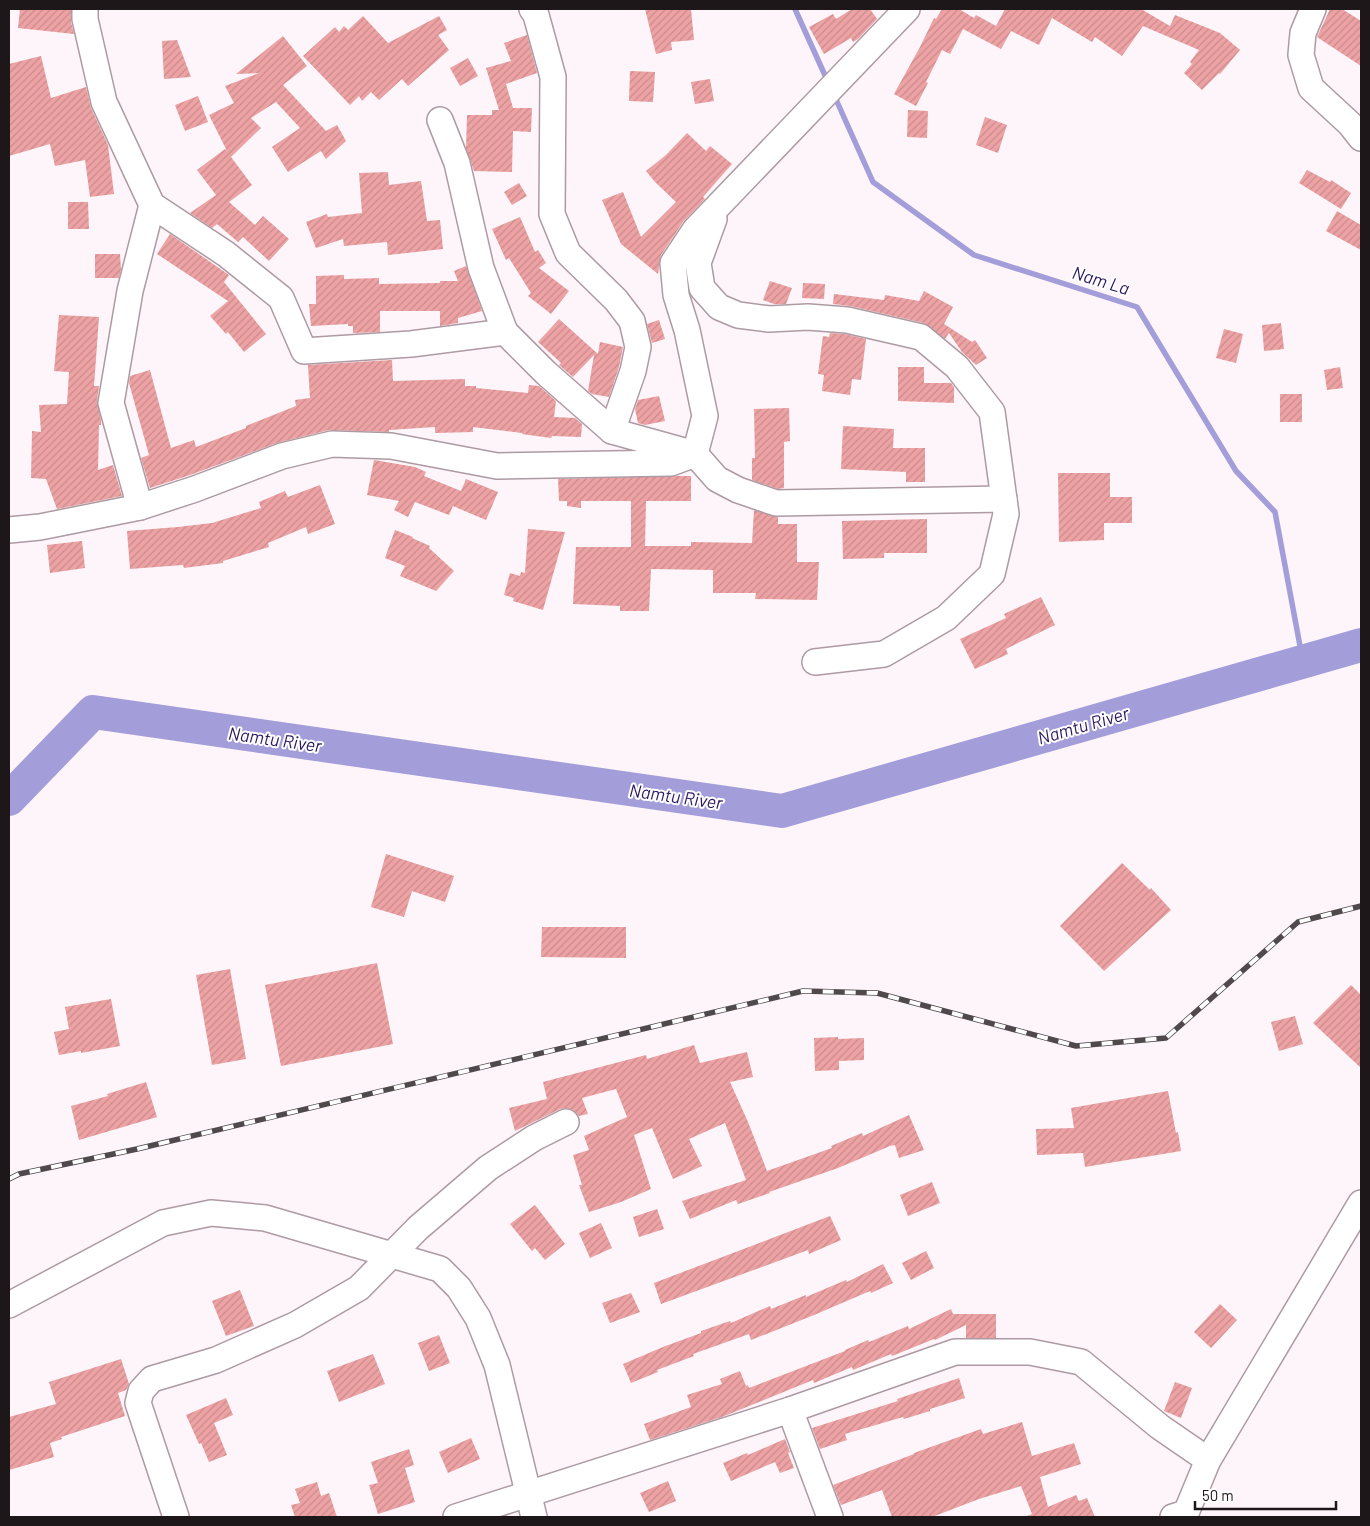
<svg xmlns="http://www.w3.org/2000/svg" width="1370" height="1526" viewBox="0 0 1370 1526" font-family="Barlow,sans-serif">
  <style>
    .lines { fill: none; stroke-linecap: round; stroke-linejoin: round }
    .stream { stroke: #a39dda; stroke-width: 5.5 }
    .river { stroke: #a39dda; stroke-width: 34 }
    .building { fill: url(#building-hatch) }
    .minor-casing { stroke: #ad9aa3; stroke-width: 28 }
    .minor { stroke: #fff; stroke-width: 25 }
    .rail-casing { stroke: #50494c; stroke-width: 5.5 }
    .rail { stroke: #fff; stroke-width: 4; stroke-dasharray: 11; stroke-linecap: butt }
    .labels { text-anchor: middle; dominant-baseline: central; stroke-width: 4; stroke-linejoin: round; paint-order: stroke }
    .water-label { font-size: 18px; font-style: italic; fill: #2c1961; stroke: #fff }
  </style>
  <defs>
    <pattern id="building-hatch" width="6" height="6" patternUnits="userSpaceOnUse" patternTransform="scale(1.25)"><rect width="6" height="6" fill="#eda2a4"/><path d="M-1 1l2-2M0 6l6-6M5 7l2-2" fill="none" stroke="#cb8b8d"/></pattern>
  </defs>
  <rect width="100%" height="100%" fill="#fdf5f9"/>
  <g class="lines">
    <g class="stream">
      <polyline points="795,9 828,82"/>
      <polyline points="834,95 873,182 974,255 1137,307 1236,471 1275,512 1303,662"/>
    </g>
    <polyline class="river" points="9,799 93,712 782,811 1361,645"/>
  </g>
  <g class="building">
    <polygon points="20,9 71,9 71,22 74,34 18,28"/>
    <polygon points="645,9 691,9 694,40 671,42 672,50 656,54"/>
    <polygon points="852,9 870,9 877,19 858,39 853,42 851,38 824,54 809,27 833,14 836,19"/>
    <polygon points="942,9 959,9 974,18 976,15 996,26 1005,9 1141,9 1170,26 1175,15 1220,33 1240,50 1220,74 1219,73 1202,90 1184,73 1192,64 1190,62 1199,50 1143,26 1122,56 1095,37 1092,42 1052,18 1039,45 1011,31 1001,49 963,29 950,54 942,50 926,82 928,83 916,106 894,94 920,47 934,18 936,19"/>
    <polygon points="1330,9 1342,9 1361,21 1361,66 1317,37"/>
    <polygon points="363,16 388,43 439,16 447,30 438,35 449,50 408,86 402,79 379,100 371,92 362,101 359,96 350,105 303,56 335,27 339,32 344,26 348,30"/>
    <polygon points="527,35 537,73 506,84 513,108 532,108 531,132 513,131 512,172 474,171 466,148 467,115 492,115 492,110 499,110 486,68 511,61 504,43"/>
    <polygon points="283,36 307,66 283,85 326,131 337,125 346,141 326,159 321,151 288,172 272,147 300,128 276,102 251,118 261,128 231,157 252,185 229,202 255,225 263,216 289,239 269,261 243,237 238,242 217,224 212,228 190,213 216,195 197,170 225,149 227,151 209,115 234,103 225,86 259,73 236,74"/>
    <polygon points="177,40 191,77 164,79 162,41"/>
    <polygon points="41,56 51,98 86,87 91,108 108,145 114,194 90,197 85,160 55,166 50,144 9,156 9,64"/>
    <polygon points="468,58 478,76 460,86 450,68"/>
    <polygon points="630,71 655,72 653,102 629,101"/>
    <polygon points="710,79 714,101 695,104 691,82"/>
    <polygon points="198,96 208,122 185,131 175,105"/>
    <polygon points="908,110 928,111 927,138 907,137"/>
    <polygon points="985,117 1007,125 998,153 976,145"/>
    <polygon points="687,133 706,151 710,146 732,164 703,197 705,199 683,222 661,255 658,274 621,244 602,200 623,192 641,237 676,202 655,182 646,171 666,155"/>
    <polygon points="1307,170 1330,182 1331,180 1351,193 1341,209 1299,183"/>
    <polygon points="388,172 389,185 421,181 427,221 440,220 443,249 388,255 387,242 344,246 343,239 316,248 306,222 327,214 328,217 362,213 359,173"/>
    <polygon points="519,183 527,196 512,205 504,192"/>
    <polygon points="68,202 88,202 89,229 68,229"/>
    <polygon points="1337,211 1361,225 1361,250 1326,231"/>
    <polygon points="520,217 535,252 538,250 546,263 539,268 569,291 551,314 528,296 531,293 509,258 506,260 492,229"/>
    <polygon points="170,234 229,275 224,282 266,334 244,352 228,332 226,334 210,316 228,301 157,254"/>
    <polygon points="95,254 120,254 121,269 119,278 95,278"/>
    <polygon points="466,266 482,311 458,318 458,323 440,326 440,311 380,311 380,332 353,333 353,326 348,326 348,324 311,326 309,304 316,304 316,276 344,275 344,279 379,278 379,284 440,283 440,281 458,281 454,271"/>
    <polygon points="770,281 792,288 786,304 774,304 763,300"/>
    <polygon points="803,283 825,284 824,299 802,298"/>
    <polygon points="924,291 953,307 944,324 972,342 975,340 987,358 976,365 962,352 949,333 945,339 924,323 850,306 833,304 834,294 884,300 885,295 919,301"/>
    <polygon points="59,315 99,317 94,386 99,386 97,401 101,420 101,425 99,425 98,470 113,465 122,496 57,509 46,479 31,478 32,431 41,432 39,405 67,404 69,372 54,371"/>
    <polygon points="559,319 598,354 600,342 623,347 619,367 609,397 592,394 588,391 594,355 573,377 559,365 561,363 538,342"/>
    <polygon points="659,320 665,339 652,343 647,324"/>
    <polygon points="1281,323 1284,349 1264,351 1262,325"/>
    <polygon points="1224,329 1243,334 1236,363 1216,358"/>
    <polygon points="830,333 845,334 866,339 861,380 852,379 850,395 822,391 824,375 818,374 823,336 829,337"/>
    <polygon points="392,360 393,381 465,379 465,386 476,386 476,388 528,393 529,385 539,386 556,401 554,417 575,418 582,424 581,437 552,436 551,438 522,434 522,433 473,427 473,432 435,433 435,427 389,430 389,432 329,430 277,443 190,475 150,488 141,458 149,455 129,383 130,376 150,370 171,448 194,440 196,447 246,428 246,426 296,406 295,400 310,398 308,365"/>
    <polygon points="898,367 924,367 924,383 951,383 954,387 954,403 898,401"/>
    <polygon points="1340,367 1343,388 1327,390 1324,370"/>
    <rect x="1280" y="394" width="22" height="28"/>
    <polygon points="659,396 665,421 645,425 638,423 635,409 638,400"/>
    <polygon points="789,408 790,441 784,442 784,488 778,489 752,480 752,458 755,458 754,409"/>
    <polygon points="843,426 894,429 893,448 925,448 925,482 906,482 906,472 841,469"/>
    <polygon points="374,460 415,467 426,472 424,476 461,491 466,479 498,492 486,520 453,506 449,515 415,502 408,517 394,510 399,501 367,495"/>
    <polygon points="1058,473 1110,473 1110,497 1132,497 1132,523 1104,523 1104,540 1059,542"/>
    <polygon points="676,476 691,476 691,501 646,501 645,546 691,546 691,542 752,543 754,510 778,517 778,524 797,524 797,562 819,562 817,600 755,599 756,593 713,593 713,570 651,569 649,611 620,611 620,606 573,604 576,547 631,547 631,501 581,501 581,508 567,506 567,501 559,501 558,479"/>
    <polygon points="320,485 335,524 308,534 306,527 268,543 269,547 223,561 223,563 184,568 183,565 130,569 127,531 178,527 212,523 261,508 259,502 285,491 288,497"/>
    <polygon points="927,519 927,553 884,553 884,558 843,559 842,521"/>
    <polygon points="528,529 565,532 543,610 513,601 514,598 504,595 510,573 520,576 521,572 525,573"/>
    <polygon points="395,530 413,537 412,538 430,546 429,548 454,571 436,591 400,576 405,566 385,558"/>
    <polygon points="82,541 85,568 50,573 47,545"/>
    <polygon points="1041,597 1055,625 1006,649 1008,654 975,669 960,639 1006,618 1004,614"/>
    <polygon points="386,854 454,876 445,902 412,891 404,917 371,907"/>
    <polygon points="1122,863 1150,890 1151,888 1171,910 1104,971 1060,926"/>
    <polygon points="542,927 626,927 626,958 541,957"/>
    <polygon points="377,963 393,1044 281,1066 265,985"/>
    <polygon points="230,969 246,1059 212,1065 196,975"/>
    <polygon points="1351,985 1361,995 1361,1068 1313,1023"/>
    <polygon points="111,999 120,1046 81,1053 81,1051 59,1055 54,1032 69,1029 65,1007"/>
    <polygon points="1295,1016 1303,1044 1279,1051 1271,1022"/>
    <polygon points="838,1037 838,1039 864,1038 864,1060 839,1061 839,1070 815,1071 814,1038"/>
    <polygon points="694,1045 700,1063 747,1052 753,1077 730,1082 748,1122 767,1171 832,1148 831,1146 862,1133 863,1136 909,1115 924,1150 899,1158 895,1145 890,1146 838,1168 769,1192 770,1193 738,1204 736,1200 690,1219 682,1201 746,1180 725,1123 689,1139 702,1166 673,1179 652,1128 634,1135 651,1189 621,1202 589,1212 579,1185 582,1185 573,1155 589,1150 584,1136 627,1117 616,1089 582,1098 588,1114 579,1116 573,1110 567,1108 560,1109 515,1131 509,1108 547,1099 543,1082 646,1055 647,1059"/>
    <polygon points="146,1082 157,1117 79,1140 71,1106 108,1096 107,1094"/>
    <polygon points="1168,1091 1176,1133 1178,1132 1181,1151 1085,1167 1083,1153 1037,1155 1036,1129 1074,1128 1071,1108"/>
    <polygon points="932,1182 940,1203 908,1216 900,1195"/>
    <polygon points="535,1205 565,1244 545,1260 535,1248 532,1251 510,1224"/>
    <polygon points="657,1209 664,1229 639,1237 633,1217"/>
    <polygon points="830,1216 841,1240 809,1254 808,1250 661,1304 654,1283"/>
    <polygon points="601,1223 612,1248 590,1258 579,1233"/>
    <polygon points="926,1251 934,1268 911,1280 902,1263"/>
    <polygon points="883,1264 893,1283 871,1293 870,1291 814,1315 751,1340 749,1334 693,1354 694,1356 657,1370 658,1372 631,1383 623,1364 663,1347 701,1333 701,1331 730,1321 731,1323 770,1306 771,1309 806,1295 806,1297 846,1280 847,1282"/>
    <polygon points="240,1290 254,1326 226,1336 212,1301"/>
    <polygon points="631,1293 640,1312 610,1323 602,1303"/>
    <polygon points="1220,1304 1237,1320 1211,1348 1194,1332"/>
    <polygon points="951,1309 953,1314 996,1314 996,1338 966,1338 966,1325 935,1340 934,1339 892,1356 891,1354 853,1370 852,1367 814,1383 813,1380 722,1417 650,1440 644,1424 691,1407 687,1395 722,1384 720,1379 740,1371 746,1386 748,1385 749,1388 845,1351 845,1350 868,1340 869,1342 908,1326 909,1329"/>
    <polygon points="439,1335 450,1363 429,1371 418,1343"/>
    <polygon points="373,1354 385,1384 339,1402 327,1371"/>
    <polygon points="121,1359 129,1384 126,1390 118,1393 125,1416 61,1437 62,1439 50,1443 54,1457 9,1470 9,1417 56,1404 49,1382"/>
    <polygon points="959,1378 965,1398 930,1409 930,1411 904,1419 903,1417 845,1434 847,1440 820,1449 812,1428 898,1401 897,1399"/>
    <polygon points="1175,1382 1192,1388 1181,1418 1164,1411"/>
    <polygon points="226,1398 233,1415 214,1423 227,1455 209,1462 201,1443 199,1444 186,1415"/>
    <polygon points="1022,1422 1032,1456 1074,1443 1081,1464 1040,1477 1048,1507 1076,1495 1079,1501 1087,1498 1095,1517 1024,1517 1032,1514 1021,1486 979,1499 932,1517 892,1517 882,1490 841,1505 833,1485 914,1454 914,1453 981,1429 983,1434"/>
    <polygon points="471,1438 480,1459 448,1473 439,1452"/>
    <polygon points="785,1439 790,1452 788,1453 794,1468 780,1473 775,1462 731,1481 723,1463 747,1453 748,1455"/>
    <polygon points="409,1449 414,1465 405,1468 415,1502 378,1514 369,1485 378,1483 371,1462"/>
    <polygon points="668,1481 676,1501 649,1512 640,1493"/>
    <polygon points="317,1482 321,1496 329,1493 337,1517 295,1517 291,1505 300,1503 295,1489"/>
  </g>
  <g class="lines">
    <g class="minor-casing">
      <g id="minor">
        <polyline points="85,9 85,19 104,102 152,205 226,254 281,298 304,351 411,344 505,332 481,268 457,163 440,120"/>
        <polyline points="532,9 536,15 553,77 552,214 568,253 616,300 632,321 638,347 633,371 612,431"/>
        <polyline points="1313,9 1303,33 1301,55 1311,88 1350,124 1361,138"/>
        <polyline points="714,219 698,263 702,288 719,307 738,315 769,319 808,317 847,320 921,337 957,367 992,412 1006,514 992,574 946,618 884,654 815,662"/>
        <polyline points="505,332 546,373 612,431 695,454 717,479 738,490 776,503 1004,499"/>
        <polyline points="140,507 111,403 130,291 152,205"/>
        <polyline points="9,530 40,527 140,507 195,489 282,456 332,444 391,446 497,466 671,463 695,454 705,416 687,330 676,295 673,263 695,230 907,9"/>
        <polyline points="9,1305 163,1223 211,1213 265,1218 440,1269 459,1288 478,1318 497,1365 534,1517"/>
        <polyline points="790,1410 830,1517"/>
        <polyline points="176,1517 138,1403 141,1391 152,1379 216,1360 295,1325 359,1288 418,1228 488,1168 534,1138 566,1122"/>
        <polyline points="456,1517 790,1410 955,1352 1030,1352 1081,1362 1160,1427 1208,1460"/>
        <polyline points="1173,1517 1186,1513 1208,1460 1361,1203"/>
      </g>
    </g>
    <use href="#minor" class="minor"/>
    <g class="rail-casing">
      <polyline id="rail" points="9,1179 19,1174 137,1149 803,991 877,993 1076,1046 1166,1038 1298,922 1361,906"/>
    </g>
    <use href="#rail" class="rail"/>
  </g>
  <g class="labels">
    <g class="water-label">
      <text transform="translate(1101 280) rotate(17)">Nam La</text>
      <text transform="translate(1083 725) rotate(-16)">Namtu River</text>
      <text transform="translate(275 739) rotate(8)">Namtu River</text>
      <text transform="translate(676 796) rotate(8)">Namtu River</text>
    </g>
  </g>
  <rect width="1370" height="1526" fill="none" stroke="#1e171a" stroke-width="20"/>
  <path d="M1195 1501v8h141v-8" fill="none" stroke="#1e171a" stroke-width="2.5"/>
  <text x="1202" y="1501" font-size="15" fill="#1e171a" stroke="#ffffff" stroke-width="4" paint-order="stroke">50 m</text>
</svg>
